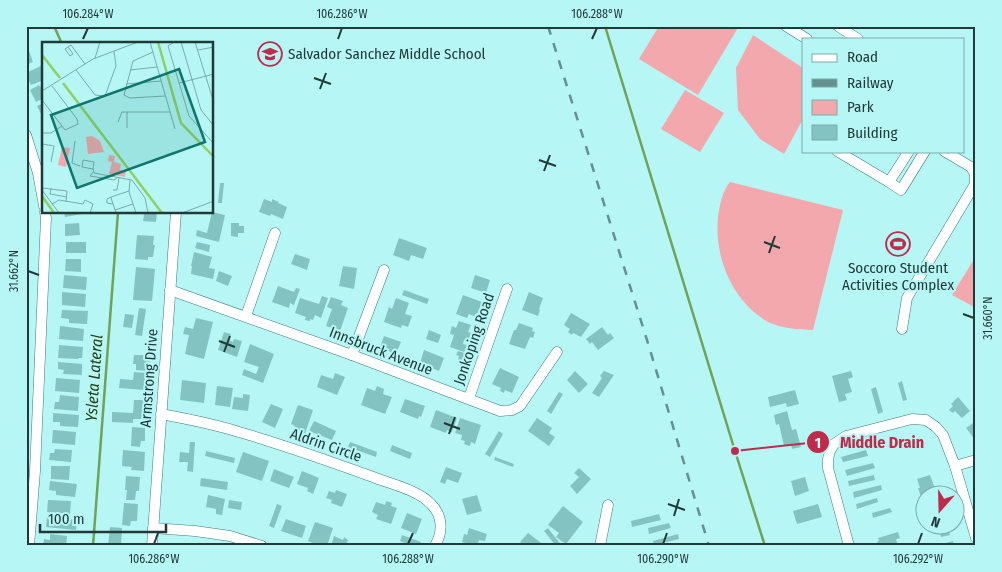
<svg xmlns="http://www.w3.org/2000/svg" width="1002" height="572" viewBox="0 0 1002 572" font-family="'Fira Sans Condensed',sans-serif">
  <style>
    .green { fill: #f3a8ad }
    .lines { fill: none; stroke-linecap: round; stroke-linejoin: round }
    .stream { stroke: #6ea358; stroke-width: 2.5 }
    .building { fill: #83c4c2 }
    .minor-casing { stroke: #3b7b7a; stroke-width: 11 }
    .minor { stroke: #fff; stroke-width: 10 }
    .rail { stroke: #64908f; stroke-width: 2.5; stroke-dasharray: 9 9; stroke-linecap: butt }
    .ticks { fill: none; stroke: #203a3a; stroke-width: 2 }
    .labels { text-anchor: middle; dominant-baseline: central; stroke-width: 4; stroke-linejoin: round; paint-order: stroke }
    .poi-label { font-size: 15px; fill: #203a3a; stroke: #b6f7f6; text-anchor: start }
    .street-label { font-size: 15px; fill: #203a3a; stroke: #b6f7f6 }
    .water-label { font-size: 16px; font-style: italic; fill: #253e14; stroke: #b6f7f6 }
    .inset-river { fill: none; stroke: #8fd065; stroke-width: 2.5 }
    .inset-road { fill: none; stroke: #7aabab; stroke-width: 1 }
    .view { fill: #0f766e; fill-opacity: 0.15; stroke: #0f766e; stroke-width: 2.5 }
    .inset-edge { fill: none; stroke: #203a3a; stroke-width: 2.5 }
    .leader { fill: none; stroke: #bd2c4b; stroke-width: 2 }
    .callout-dot { fill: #bd2c4b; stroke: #b6f7f6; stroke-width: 2 }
    .mark-label { font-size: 15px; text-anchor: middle; font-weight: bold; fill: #fff }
    .callout-label { font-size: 16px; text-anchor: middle; font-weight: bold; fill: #bd2c4b; stroke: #b6f7f6; stroke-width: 4; stroke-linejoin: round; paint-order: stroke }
    .neatline { fill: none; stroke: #203a3a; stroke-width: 2 }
    .ticks-label { font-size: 12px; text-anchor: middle; fill: #203a3a }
  </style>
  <rect width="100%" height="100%" fill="#b6f7f6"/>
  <g class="green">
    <polygon points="659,26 739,26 698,95 639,59"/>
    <polygon points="753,35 803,68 803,119 784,154 760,139 738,110 736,68"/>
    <polygon points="685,90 724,113 700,152 661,129"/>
    <path d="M730 182 843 210 813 330C798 329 782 329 768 322 732 301 714 257 718 217 720 204 722 192 730 182Z"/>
    <polygon points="976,256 976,308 952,295"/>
  </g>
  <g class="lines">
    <g class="stream">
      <polyline points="54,26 62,44"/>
      <polyline points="605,26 735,451 765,546"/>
      <polyline points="93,546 118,212"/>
    </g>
  </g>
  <g class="building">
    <polygon points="29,51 33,62 28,64 29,67 26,69 26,52"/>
    <polygon points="43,65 44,80 31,85 26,76 26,73"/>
    <polygon points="39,85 40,87 44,85 44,98 36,102 30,90"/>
    <polygon points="44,103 44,115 42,116 37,106"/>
    <polygon points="220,183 224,183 222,203 218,203"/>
    <polygon points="264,199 272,202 272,199 279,202 278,203 287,207 283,219 271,214 270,216 259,212"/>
    <polygon points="64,212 82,212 82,214 65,217"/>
    <polygon points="139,212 157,212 156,222 143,221 144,214 139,214"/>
    <polygon points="212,212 225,215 219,242 196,236 197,230 207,233"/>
    <polygon points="79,223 80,235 65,236 65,224"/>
    <polygon points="231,223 239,223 239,226 244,226 244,233 238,233 238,237 231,236"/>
    <polygon points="137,235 154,236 153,245 155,245 153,257 148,257 148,260 135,259"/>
    <polygon points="399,238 427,248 423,259 411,255 409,261 393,255"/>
    <rect x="66" y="242" width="20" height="11"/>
    <polygon points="197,242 210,245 209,252 195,248"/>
    <polygon points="194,252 212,257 209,268 215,269 213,279 191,274 192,266 191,266"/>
    <polygon points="295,254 310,259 307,270 291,264"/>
    <polygon points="66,259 81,259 81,272 65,271"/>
    <polygon points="343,266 357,268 354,289 339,286"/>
    <polygon points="136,267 155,269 152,301 133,300"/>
    <polygon points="219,271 232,276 228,286 216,281"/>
    <polygon points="64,275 87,277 86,290 63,288"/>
    <polygon points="475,275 490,280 486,293 471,288"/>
    <polygon points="278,286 294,292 296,288 300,289 294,305 290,303 289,308 272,302"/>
    <polygon points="404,290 429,299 427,304 402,295"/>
    <polygon points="62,292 86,294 85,307 62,305"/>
    <polygon points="529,292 543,298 539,309 540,310 538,316 522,310"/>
    <polygon points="463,295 482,302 476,317 469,314 467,318 456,314"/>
    <polygon points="322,296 328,298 321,318 315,315 313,320 310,319 310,321 305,320 306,317 295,313 300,298 319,304"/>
    <polygon points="331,297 343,301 341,305 348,308 340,331 326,326 332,309 327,307"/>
    <polygon points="396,298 409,303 405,314 412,316 408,327 402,325 401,328 384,322 389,307 392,309"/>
    <polygon points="139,308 146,309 142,336 135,335"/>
    <polygon points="62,310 88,311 87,324 69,323 69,319 61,318"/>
    <polygon points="571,313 590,324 581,337 573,333 572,335 568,332 570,329 564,325"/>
    <polygon points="125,314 134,315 132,328 123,327"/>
    <polygon points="196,318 213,322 204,359 185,354 189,335 183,334 185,327 193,329"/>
    <polygon points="459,321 471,325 468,332 471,333 468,342 464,340 463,344 467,345 464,352 450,347 454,335 450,334 452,326 456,328"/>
    <polygon points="519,323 533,328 532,331 535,332 533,338 530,337 525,349 509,344 514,330 516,330"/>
    <polygon points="60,326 84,329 83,341 59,339"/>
    <polygon points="602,327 608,335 610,333 614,338 598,350 592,342 590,344 586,339"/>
    <polygon points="429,330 441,335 438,343 426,339"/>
    <polygon points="224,332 231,334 229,340 233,342 234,339 242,341 237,357 218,350"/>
    <polygon points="384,336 401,342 396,354 388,351 387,353 382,351 383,348 380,347"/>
    <polygon points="250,344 274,354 263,383 242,375 244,369 256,374 259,367 244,362"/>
    <polygon points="59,345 83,347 82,358 79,358 78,359 58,358"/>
    <polygon points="424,350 444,358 439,371 420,363"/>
    <polygon points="458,351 474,356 471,365 458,360 459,356 456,355"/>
    <polygon points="134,355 150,355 149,371 136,370 136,364 133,364"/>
    <polygon points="58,362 82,364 82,375 63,374 64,370 58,369"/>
    <polygon points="500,368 519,377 512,393 505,390 504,393 500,391 501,388 492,384"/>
    <polygon points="575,371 588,384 579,393 567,380"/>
    <polygon points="604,371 614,375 599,397 592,393 602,378 600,376"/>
    <polygon points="851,371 853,377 848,379 852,392 845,394 847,400 839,402 832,376"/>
    <polygon points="134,372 146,373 145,390 119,388 120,379 133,380"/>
    <polygon points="335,373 345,377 337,395 317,387 321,375 333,379"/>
    <polygon points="56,378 80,380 79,393 55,391"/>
    <polygon points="182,380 206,383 204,403 180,400"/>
    <polygon points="902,381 907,400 903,401 898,383"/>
    <polygon points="217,386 233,388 230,407 215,405"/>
    <polygon points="377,386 384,389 383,394 392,397 385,414 361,405 367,388 375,391"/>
    <polygon points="876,387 883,412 878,414 871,389"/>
    <polygon points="795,390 799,404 787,407 786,403 770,407 768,397"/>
    <polygon points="559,392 563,394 551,414 547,411"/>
    <polygon points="243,394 250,395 248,411 232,409 234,397 243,398"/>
    <polygon points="60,395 79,397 78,411 54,409 55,402 59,402"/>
    <polygon points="958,397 970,411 962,418 955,411 953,413 949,410 953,406 951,404"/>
    <polygon points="405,399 425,406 421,417 419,416 418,419 400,412"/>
    <polygon points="134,400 146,400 146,416 144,416 144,419 133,419 133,423 112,422 112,412 133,413"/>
    <polygon points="271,404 283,409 275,428 262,422"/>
    <polygon points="298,405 313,410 304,437 292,433 295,426 291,424"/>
    <polygon points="436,410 457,418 452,432 447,430 446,433 430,427"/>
    <polygon points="787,411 792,430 796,429 801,447 792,449 791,444 784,446 779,424 776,425 774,415"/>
    <polygon points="53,413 79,415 78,427 60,426 60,422 53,422"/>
    <polygon points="460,418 481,425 475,444 471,442 470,446 464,444 465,441 461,440 462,435 455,433"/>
    <polygon points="537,418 552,428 549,433 555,437 549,446 528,431"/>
    <polygon points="314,421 336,431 332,440 309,431"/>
    <polygon points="976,421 976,441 966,428"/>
    <polygon points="132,427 145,428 145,441 141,441 140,447 131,446"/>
    <polygon points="53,430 76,432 75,445 52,443"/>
    <polygon points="499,431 503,434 490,457 485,454"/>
    <polygon points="190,442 195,442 193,472 187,471 188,462 179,462 180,452 189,453"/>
    <polygon points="350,442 377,452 376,457 348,447"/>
    <polygon points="392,445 412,453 410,459 390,451"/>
    <polygon points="55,449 72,450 71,462 49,460 50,453 54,453"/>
    <polygon points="123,450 145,452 144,471 131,470 132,467 122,466"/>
    <polygon points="866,450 868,456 843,462 841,457"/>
    <polygon points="206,451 235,458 234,463 205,456"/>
    <polygon points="243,452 269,461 262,481 236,472"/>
    <polygon points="495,457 514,464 513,467 494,460"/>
    <polygon points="873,463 875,468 847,476 845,470"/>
    <polygon points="51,466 70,466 69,480 51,479"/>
    <polygon points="446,467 462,473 458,483 447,479 445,484 440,482"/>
    <polygon points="579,468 591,479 577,494 570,486 579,477 574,473"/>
    <polygon points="274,469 294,477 289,488 270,481"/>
    <polygon points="302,471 319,478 313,494 307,491 308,488 297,484"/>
    <polygon points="874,475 875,480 849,486 848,481"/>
    <polygon points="930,475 937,494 924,494 924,496 921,497 918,488 920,488 917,479"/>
    <polygon points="126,476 140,477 139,491 136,491 135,500 126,500 127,490 125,490"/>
    <polygon points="805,477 809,491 795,496 791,481"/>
    <polygon points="201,478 228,482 227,490 200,486"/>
    <polygon points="50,481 77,484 75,497 56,495 56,491 49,490"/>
    <polygon points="881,485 882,490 854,498 853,492"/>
    <polygon points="336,490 347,494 342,507 331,503 332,500 326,498 329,491 335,493"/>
    <polygon points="208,495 225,499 222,515 216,514 216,509 206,507"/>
    <polygon points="477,495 482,511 467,515 462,499"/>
    <polygon points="877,498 878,502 857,509 856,504"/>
    <polygon points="48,500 71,501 70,514 47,512"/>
    <polygon points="229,500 242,502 241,510 228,508"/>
    <polygon points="386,501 392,503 391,506 397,508 391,524 376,519 378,515 372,512 376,502 385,505"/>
    <polygon points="124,503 138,504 137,521 131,521 130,526 122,525"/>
    <polygon points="277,504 282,506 274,528 269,526"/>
    <polygon points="818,504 822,517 797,524 793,511"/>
    <polygon points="563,506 583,522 566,544 556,537 559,533 548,525"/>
    <polygon points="890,508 892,512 873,518 872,513"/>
    <polygon points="407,513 422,519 416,534 401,528"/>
    <polygon points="659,514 661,520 632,527 631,521"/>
    <polygon points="47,517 77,520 76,530 46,527"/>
    <polygon points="286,519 306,526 302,538 281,531"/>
    <polygon points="315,522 333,528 327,546 320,546 308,541"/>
    <polygon points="669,523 671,528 649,534 648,528"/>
    <polygon points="937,524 947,524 950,535 941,537"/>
    <polygon points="110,527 122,528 121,546 108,546"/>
    <polygon points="469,528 487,534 485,541 479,540 477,546 462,542 464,534 467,535"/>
    <polygon points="548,528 551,532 562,546 556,546 544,531"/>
    <polygon points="898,532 900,538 896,539 898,546 873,546 878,544 877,542 879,541 878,538"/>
    <polygon points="528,533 545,546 525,546 520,542"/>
    <polygon points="50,534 67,536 66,546 43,546 44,539 50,540"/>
    <polygon points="678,534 679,539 654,545 653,541"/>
    <polygon points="402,535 421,542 420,546 412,546 400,541"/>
    <polygon points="334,536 343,540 344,537 348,540 346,546 331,546"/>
    <polygon points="953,541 954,546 938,546 938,545"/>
  </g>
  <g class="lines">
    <g class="minor-casing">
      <g id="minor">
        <polyline points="786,26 807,39"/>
        <polyline points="838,26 858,39"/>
        <polyline points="26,135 38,173 44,206"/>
        <polyline points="837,151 889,182 909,151"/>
        <polyline points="889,182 901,190 925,151"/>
        <polyline points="170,290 352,355 500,411 512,410 520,406 557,352"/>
        <polyline points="246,316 275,233"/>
        <polyline points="902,329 907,298 975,184 975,174 971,167 944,151"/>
        <polyline points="352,355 384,270"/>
        <polyline points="469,398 507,289"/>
        <path d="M161 414C188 419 214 424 239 432 284 445 329 461 373 477 391 484 418 490 431 504 443 516 443 532 435 546"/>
        <polyline points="955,466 976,460"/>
        <polyline points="153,528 195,531 230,536 262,546"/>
        <polyline points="29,546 35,471 46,218 45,212"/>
        <polyline points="152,546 176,212"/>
        <polyline points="600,546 608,505"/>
        <polyline points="849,546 828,468 828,459 830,451 834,444 846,436 912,419 926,420 936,427 943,435 955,466 976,538"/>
      </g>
    </g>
    <use href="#minor" class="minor"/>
    <polyline class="rail" points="548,26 647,340 709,546"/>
  </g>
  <path class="ticks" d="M83 39 88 28M338 39 342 28M592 39 597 28M314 78 331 84M320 89 326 73M539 160 556 166M544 171 550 155M764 242 780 248M769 253 775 236M28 271 39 275M963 314 974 318M219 341 235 347M224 352 230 336M444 423 460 429M449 434 455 417M668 504 685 510M674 516 679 499M154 544 158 533M408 544 413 533M663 544 667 533M918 544 922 533"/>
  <defs>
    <g id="school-ring" transform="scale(1.25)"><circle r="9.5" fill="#b6f7f6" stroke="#bd2c4b" stroke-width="1.5"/><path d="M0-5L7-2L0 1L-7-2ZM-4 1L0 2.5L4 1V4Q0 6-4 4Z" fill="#bd2c4b"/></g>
    <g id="stadium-ring" transform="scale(1.25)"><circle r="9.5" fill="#b6f7f6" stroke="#bd2c4b" stroke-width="1.5"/><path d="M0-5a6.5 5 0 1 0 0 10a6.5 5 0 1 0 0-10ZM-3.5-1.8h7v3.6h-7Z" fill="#bd2c4b"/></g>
  </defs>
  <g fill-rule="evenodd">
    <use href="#school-ring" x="270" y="54"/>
    <use href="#stadium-ring" x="898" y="244"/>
  </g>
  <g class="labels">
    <g class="poi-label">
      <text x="288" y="54">Salvador Sanchez Middle School</text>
      <text x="898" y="268" text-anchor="middle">Soccoro Student<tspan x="898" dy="17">Activities Complex</tspan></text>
    </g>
    <g class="street-label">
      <text transform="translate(474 339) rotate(-71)">Jonkoping Road</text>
      <text transform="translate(381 351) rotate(21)">Innsbruck Avenue</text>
      <text transform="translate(149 378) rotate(-86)">Armstrong Drive</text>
      <text transform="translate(326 445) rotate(19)">Aldrin Circle</text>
    </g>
    <g class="water-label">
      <text transform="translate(94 378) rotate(-86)">Ysleta Lateral</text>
    </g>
  </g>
  <g transform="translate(42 42)">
    <rect width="171" height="171" fill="#b6f7f6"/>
    <path d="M50 94 58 99 62 110 46 112 44 95ZM20 105 28 106 24 125 16 123ZM67 113 73 114 72 120 79 122 78 128 84 129 83 135 67 132 70 120 66 119Z" fill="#f3a8ad"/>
    <path class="inset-river" d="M116 0 139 81 172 115M0 13 18 36M21 41 120 171M0 154 12 171"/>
    <path class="inset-road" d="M108 0 133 87M132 0 126 4 147 74 172 102M139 0 159 68 172 84M153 0 172 61M26 5 31 12 28 14 23 7 29 3 43 22M156 8 172 5M111 10 91 19 82 53 88 56 123 54M53 16 58 0M34 28 53 53 63 54 74 24 72 9M88 28 115 25M137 41 172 32M84 42 119 39M0 49 51 17 96 0M0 58 23 88 36 82 35 77 10 44M85 70V86M76 80 80 70H128M0 91H9L20 84M33 99 30 121 38 124M0 102 12 104 9 120M51 127 52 120 41 118 40 125 51 127 52 131 90 138 103 156 106 171M51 130 48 134 72 138 75 136M88 138 87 150 94 171M0 146 25 149 24 160M9 146 8 152 25 155M0 148 17 171M71 148H75L77 136M69 155 87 149M10 162 17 158 41 162 43 158 51 162 48 171M71 162 65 161V157L69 155 70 159 74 171M73 168 91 162M140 171 172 159"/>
    <path class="view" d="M137 27 163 100 35 146 9 73Z"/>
    <rect width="171" height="171" class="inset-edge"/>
  </g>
  <path class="leader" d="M735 451L818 442"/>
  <g class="callout-dot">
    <circle cx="735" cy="451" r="5"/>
    <circle cx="818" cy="442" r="12"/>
  </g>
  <g class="mark-label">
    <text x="818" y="448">1</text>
  </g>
  <g class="callout-label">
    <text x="882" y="448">Middle Drain</text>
  </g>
  <rect width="1002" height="572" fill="none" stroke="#b6f7f6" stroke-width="55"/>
  <rect x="802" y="38" width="162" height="115" fill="#b6f7f6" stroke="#7aabab"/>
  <rect x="812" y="54" width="25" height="8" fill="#ffffff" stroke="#7aabab"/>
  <text x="847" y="62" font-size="15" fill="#203a3a">Road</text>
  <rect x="812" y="79" width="25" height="8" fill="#64908f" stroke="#7aabab"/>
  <text x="847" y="88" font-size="15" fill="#203a3a">Railway</text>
  <rect x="812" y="100" width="25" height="15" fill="#f3a8ad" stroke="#7aabab"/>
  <text x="847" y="112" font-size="15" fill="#203a3a">Park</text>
  <rect x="812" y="125" width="25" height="15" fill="#83c4c2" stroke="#7aabab"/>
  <text x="847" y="138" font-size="15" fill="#203a3a">Building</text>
  <g transform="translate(940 510) rotate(200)"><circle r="24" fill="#b6f7f6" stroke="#7aabab"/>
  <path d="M0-4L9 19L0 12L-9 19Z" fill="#bd2c4b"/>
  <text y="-8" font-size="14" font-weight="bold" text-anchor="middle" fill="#203a3a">N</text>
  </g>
  <path d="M40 524v8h126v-8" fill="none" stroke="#203a3a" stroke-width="2.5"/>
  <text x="48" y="524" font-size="15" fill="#203a3a" stroke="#b6f7f6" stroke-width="4" paint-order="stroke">100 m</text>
  <rect x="28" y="28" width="946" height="516" class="neatline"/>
  <g class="ticks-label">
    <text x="88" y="18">106.284°W</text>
    <text x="342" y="18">106.286°W</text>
    <text x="597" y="18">106.288°W</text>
    <text transform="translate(14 271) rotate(-90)" y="4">31.662°N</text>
    <text transform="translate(988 318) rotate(-90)" y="4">31.660°N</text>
    <text x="154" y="563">106.286°W</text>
    <text x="408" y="563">106.288°W</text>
    <text x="663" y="563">106.290°W</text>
    <text x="918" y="563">106.292°W</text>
  </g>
</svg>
